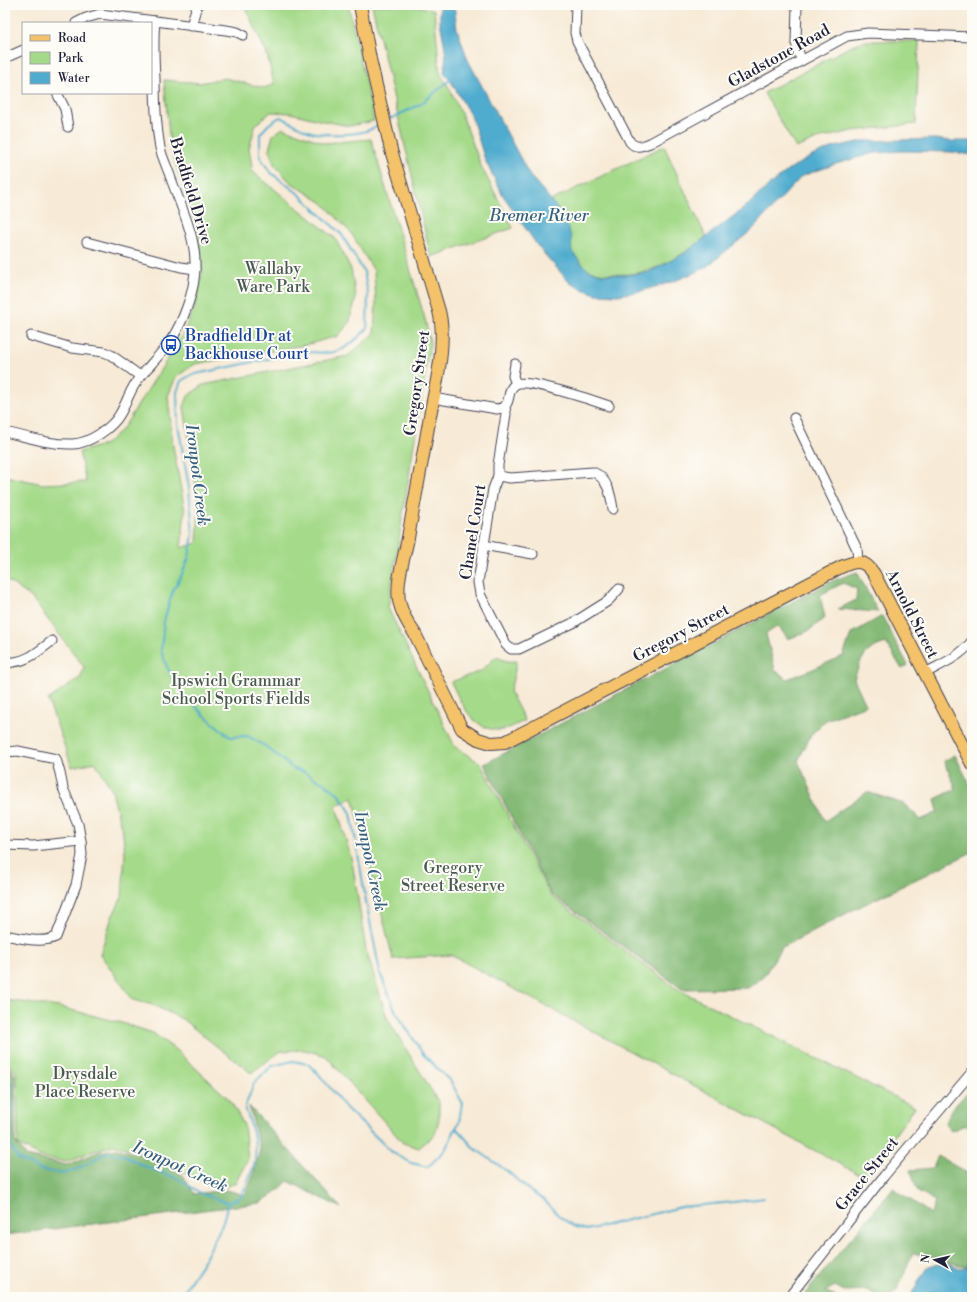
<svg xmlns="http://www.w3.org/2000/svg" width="977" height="1302" viewBox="0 0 977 1302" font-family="'Libre Bodoni',serif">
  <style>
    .green { fill: #a5da8a; stroke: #647e62 }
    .forest { fill: #84ba76; stroke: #536e58 }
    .water { fill: #4facce; stroke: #386784 }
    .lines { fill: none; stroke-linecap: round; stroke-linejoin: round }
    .stream { stroke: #4facce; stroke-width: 2 }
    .minor-casing { stroke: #424052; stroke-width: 11 }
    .major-casing { stroke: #424052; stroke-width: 14 }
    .minor { stroke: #fff; stroke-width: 9 }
    .major { stroke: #f4c26a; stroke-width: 12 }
    .labels { text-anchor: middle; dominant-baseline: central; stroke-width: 4; stroke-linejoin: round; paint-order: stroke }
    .street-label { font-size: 16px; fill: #22223b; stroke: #fdfcf7 }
    .park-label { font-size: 16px; fill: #495953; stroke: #fdfcf7 }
    .transit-label { font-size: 16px; fill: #164399; stroke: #fdfcf7; text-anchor: start }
    .water-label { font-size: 17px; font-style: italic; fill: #36607d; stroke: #fdfcf7 }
  </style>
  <rect width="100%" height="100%" fill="#fdfcf7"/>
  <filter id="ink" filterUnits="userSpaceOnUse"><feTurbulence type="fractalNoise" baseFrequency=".025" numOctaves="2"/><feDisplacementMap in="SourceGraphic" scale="8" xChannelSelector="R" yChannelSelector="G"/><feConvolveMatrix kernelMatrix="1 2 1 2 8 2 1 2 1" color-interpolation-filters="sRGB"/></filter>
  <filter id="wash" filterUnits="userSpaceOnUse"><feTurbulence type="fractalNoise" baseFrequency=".012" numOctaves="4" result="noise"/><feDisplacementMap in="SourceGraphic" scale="16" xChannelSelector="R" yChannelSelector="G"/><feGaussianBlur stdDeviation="0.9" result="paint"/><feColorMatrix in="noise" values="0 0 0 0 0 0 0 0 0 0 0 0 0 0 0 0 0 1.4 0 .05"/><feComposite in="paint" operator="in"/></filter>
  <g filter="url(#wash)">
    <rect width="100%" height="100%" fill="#f7ead6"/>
    <g class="green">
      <polygon points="244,5 347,5 349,8 374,121 350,126 323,121 291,113 271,112 256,124 249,148 253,172 335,238 351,269 356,298 349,323 338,336 305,345 195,364 176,377 168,396 173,446 185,511 181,548 197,543 199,505 184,407 188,396 203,385 348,356 374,334 376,303 374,271 351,233 323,203 290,182 274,164 269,149 273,135 283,128 325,143 371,139 425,319 430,343 388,608 455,747 480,763 551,896 677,989 915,1107 864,1177 451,955 393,959 353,797 336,806 352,861 366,950 387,1018 439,1103 439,1119 435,1134 419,1148 403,1143 326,1056 305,1050 281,1051 251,1073 182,1019 153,1005 133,1000 100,954 112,917 122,897 125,853 123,834 111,788 95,762 72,767 48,700 81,677 84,667 31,597 5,579 5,476 43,484 86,482 79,452 106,444 124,427 179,341 194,309 202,274 198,230 183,189 170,146 164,80 200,83 225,78 264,88 274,84 267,54"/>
      <polygon points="372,5 413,5 434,10 440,74 450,89 464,120 481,166 513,228 431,257"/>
      <polygon points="866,41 919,41 916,124 852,131 817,139 796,148 764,93 855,44"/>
      <path d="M664 146 706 237C677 259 651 277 613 274 605 274 597 273 589 270 582 267 576 257 571 252 571 228 564 220 550 201Z"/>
      <path d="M497 656C503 661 509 662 517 661L510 692 525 721C518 723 509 729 502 730 473 732 461 703 451 682L481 671Z"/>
      <polygon points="5,1000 59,1007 119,1022 153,1033 177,1051 230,1100 244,1125 248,1159 235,1183 221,1189 197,1179 148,1154 113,1145 88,1153 66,1162 42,1157 18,1145 17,1074 5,1060"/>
    </g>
    <g class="forest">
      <path d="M857 572 878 612 838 609 856 600 857 589 843 583 820 595 825 618 808 631 788 639 778 626 766 634 775 670 787 679 806 672 843 656 851 634 882 616 908 665 902 669 886 643C863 650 862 658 854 679L866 705 826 720 811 735 798 761 825 821 867 792 904 804 921 820 938 812 935 799 956 789 944 761 955 755 972 789V852L851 911 781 948 764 976 748 988 682 989 551 894 484 764 832 581Z"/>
      <polygon points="5,1063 15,1075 15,1141 26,1156 67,1165 98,1152 117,1149 146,1156 183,1175 194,1194 226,1190 245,1195 253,1176 260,1150 249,1106 341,1208 288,1181 280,1189 260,1203 5,1235"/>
      <polygon points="972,1087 972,1129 965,1125 951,1131 945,1123 953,1108"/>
      <polygon points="938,1156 972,1176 972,1266 964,1266 913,1253 897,1290 891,1297 878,1297 868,1290 844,1291 835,1286 826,1291 836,1297 808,1297 805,1294 893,1188 931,1214 935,1201 918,1192 910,1170 933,1168"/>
    </g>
    <g class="water">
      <path d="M440 5H454L457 29 468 60 530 176C545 192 565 215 571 236 572 241 571 247 572 252L587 269 601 274 626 275 649 272 685 253 748 205 767 187 791 168 812 156 834 147 863 141 935 139 951 141H972V155L951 152 903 151 874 153 836 164 802 176 752 230 705 268 675 281 641 291 618 295 596 294 582 289 570 283 539 248 502 194 485 160 472 118 450 80 444 74 446 53 440 22Z"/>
      <polygon points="947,1263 960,1268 972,1266 972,1293 969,1296 911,1297 911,1295 927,1267 932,1265"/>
    </g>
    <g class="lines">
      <g class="stream">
        <polyline points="388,120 421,104 452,78"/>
        <path d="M5 1077 12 1084 10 1144 18 1159 41 1170 63 1174 80 1168 105 1153 123 1155 148 1168 177 1178 202 1194 228 1203 241 1197C245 1187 251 1176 254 1165 259 1146 251 1125 245 1107L254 1083 272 1066 293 1061 308 1064 322 1078 346 1108 393 1153 411 1163 428 1167 445 1150 459 1122 462 1102 451 1082 423 1054 396 1012 380 973 366 901 351 813 339 794 325 784 304 772 294 769 265 746 253 739 247 736 230 737 205 716 182 692 167 667 161 651 164 621 172 593 182 574 189 557 193 534 189 488 178 424 177 392 181 381 191 375 273 358C285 358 297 352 309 352 318 352 326 354 334 352 347 349 358 338 367 329L368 294 364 272 342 235 299 194 270 172 260 157V134L269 124 280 117C290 121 298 127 308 131 321 136 357 135 369 130 373 129 377 126 380 124"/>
        <polyline points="456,1128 474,1148 507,1171 530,1191 545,1201 558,1215 573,1226 587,1230 681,1207 734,1202 764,1198"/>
        <polyline points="180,1297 205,1259 222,1225 228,1203"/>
      </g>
    </g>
  </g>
  <g filter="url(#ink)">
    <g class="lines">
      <g class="minor-casing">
        <g id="minor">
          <path d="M576 5 575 33 577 41 630 142C636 149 642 146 650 143L847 36 868 33 972 37"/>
          <polyline points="797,5 796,43 801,60"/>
          <polyline points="76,23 86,18 100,14 226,30 237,32 243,35"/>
          <polyline points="191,26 197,5"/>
          <polyline points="5,58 23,50"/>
          <polyline points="57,93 65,109 68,127"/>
          <polyline points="87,242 181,267 195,269"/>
          <polyline points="31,336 72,348 104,352 111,355 140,376"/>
          <polyline points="515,364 513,376 516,384"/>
          <path d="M433 398 497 409C515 406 504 390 516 384 526 378 595 401 609 406"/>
          <polyline points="505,407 506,414 498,465 498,476 493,489 478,582 480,594 506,645 511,649 519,649 573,623 608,601 619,589"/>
          <polyline points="794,418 857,549 858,562"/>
          <path d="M5 432C27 437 51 445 73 444 90 443 112 428 120 414 126 404 129 393 135 384 146 368 161 355 171 340 178 330 183 318 187 307 207 254 186 222 169 173 166 165 162 156 160 148 156 125 155 102 155 79 154 59 153 40 155 21"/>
          <path d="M498 476 510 478 593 472C608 478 611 496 613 509"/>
          <polyline points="483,545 533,554"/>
          <path d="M5 663C27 662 35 654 52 641"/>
          <path d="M925 673C942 664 960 657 972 641"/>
          <path d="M5 752 18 751 56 759 60 773 63 788 78 824 81 841 82 855 76 885 56 937C40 944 21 938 5 935"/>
          <polyline points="5,845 33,846 81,841"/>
          <polyline points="789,1297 884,1176 972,1072"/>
        </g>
      </g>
      <g class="major-casing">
        <path id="major" d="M360 5 370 59 391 150 439 311C447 342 436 384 430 416 423 457 415 498 408 538 404 559 396 580 399 601 402 614 408 624 415 634L462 729 478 739 491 743 505 742 841 567C857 560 864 559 874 574L972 764"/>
      </g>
      <use href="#minor" class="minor"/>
      <use href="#major" class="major"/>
    </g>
  </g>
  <defs>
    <g id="bus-ring" transform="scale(1)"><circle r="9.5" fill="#fdfcf7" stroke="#1a4fb4" stroke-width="1.5"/><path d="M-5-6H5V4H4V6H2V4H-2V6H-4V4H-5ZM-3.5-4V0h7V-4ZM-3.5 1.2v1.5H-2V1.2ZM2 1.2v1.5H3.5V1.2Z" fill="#1a4fb4"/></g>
  </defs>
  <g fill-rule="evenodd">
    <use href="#bus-ring" x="171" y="345"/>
  </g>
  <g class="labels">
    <g class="street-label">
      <text transform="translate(779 56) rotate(-29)">Gladstone Road</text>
      <text transform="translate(191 191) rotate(73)">Bradfield Drive</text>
      <text transform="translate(417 383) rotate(-82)">Gregory Street</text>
      <text transform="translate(473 532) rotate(-81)">Chanel Court</text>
      <text transform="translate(912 614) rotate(63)">Arnold Street</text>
      <text transform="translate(681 633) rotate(-28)">Gregory Street</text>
      <text transform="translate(867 1174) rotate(-51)">Grace Street</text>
    </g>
    <g class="park-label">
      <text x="273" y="269">Wallaby<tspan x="273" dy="18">Ware Park</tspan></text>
      <text x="236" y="681">Ipswich Grammar<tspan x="236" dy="18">School Sports Fields</tspan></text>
      <text x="453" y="868">Gregory<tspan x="453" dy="18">Street Reserve</tspan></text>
      <text x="85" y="1074">Drysdale<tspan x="85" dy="18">Place Reserve</tspan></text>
    </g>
    <g class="transit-label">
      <text x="185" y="336">Bradfield Dr at<tspan x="185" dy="18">Backhouse Court</tspan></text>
    </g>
    <g class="water-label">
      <text x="539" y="216">Bremer River</text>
      <text transform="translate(197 475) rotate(83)">Ironpot Creek</text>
      <text transform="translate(370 861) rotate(78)">Ironpot Creek</text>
      <text transform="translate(180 1167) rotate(24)">Ironpot Creek</text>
    </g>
  </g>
  <rect width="977" height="1302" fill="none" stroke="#fdfcf7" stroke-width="20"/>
  <rect x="22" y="22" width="130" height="72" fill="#fdfcf7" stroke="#a5a5ac"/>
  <rect x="30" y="35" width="20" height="6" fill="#f4c26a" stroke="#a5a5ac"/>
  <text x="58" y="42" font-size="12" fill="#22223b">Road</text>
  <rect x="30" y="52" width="20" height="12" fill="#a5da8a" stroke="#a5a5ac"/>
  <text x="58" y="62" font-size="12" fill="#22223b">Park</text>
  <rect x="30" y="72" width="20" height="12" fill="#4facce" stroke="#a5a5ac"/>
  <text x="58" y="82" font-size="12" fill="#22223b">Water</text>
  <g transform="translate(935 1260) rotate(278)" stroke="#fdfcf7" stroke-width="3" paint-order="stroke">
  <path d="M0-3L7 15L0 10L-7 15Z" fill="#22223b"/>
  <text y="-6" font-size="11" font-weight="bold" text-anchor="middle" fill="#22223b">N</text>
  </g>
</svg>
